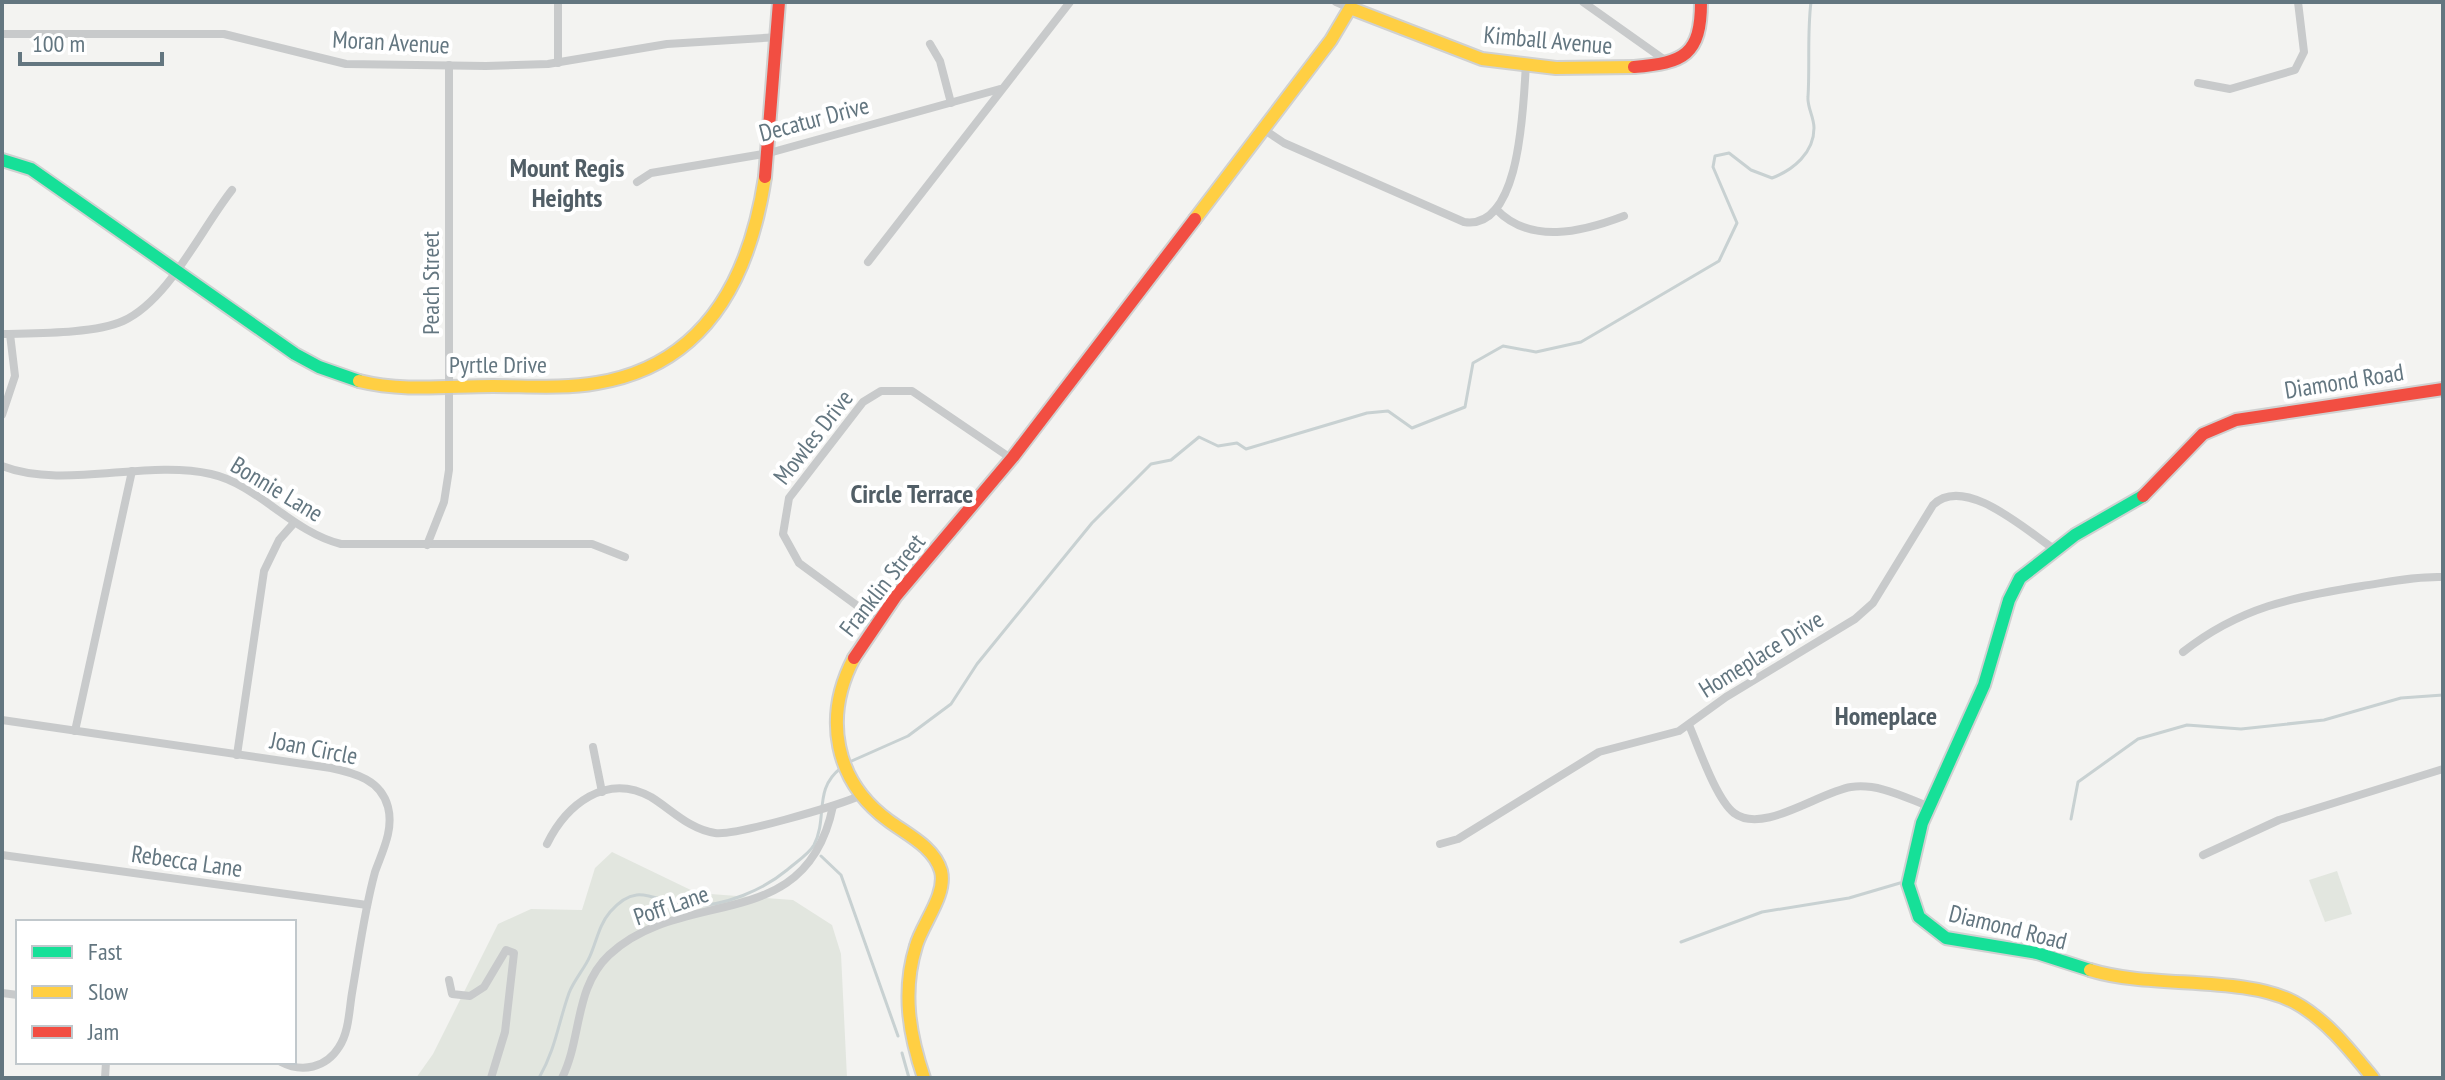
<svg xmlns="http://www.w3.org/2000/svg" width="2445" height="1080" viewBox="0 0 2445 1080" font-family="'PT Sans Narrow',sans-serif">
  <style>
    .green { fill: #e2e6df }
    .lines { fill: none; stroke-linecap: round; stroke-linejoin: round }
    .stream { stroke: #c8d1d2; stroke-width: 3 }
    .fast-casing { stroke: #d0d1d1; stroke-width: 16 }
    .slow-casing { stroke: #d0d1d1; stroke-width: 16 }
    .jam-casing { stroke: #d0d1d1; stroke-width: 16 }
    .street { stroke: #c8cacb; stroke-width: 8 }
    .fast { stroke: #16e098; stroke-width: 12 }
    .slow { stroke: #ffcf43; stroke-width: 12 }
    .jam { stroke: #f24e42; stroke-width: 12 }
    .labels { text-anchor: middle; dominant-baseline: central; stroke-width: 8; stroke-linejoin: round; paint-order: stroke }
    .street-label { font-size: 24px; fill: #637680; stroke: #fff }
    .neighbourhood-label { font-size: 26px; font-weight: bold; fill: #515e66; stroke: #fff }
  </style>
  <rect width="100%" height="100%" fill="#f3f3f1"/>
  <g class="green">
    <polygon points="612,852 697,893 793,900 832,925 841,954 847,1078 416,1078 433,1054 498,924 531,909 582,910 595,868"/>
    <polygon points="2337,871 2352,914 2325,922 2309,880"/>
  </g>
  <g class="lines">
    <g class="stream">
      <path d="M847 763 908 736 951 704 977 664 1092 523 1151 464 1171 460 1199 437 1218 446 1237 443 1246 449 1367 413 1388 411 1412 428 1465 407 1473 363 1503 346 1536 352 1581 342 1719 261 1737 223 1713 167 1715 156 1729 153 1751 170 1772 178C1793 170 1814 153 1814 128 1814 117 1807 107 1808 97 1810 65 1807 34 1811 2"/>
      <polyline points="2071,819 2078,782 2138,739 2187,725 2241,729 2324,720 2401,698 2443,695"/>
      <polyline points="821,856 841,875 898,1036"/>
      <polyline points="1681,942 1762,912 1849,898 1900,883"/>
      <polyline points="902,1053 909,1078"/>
      <path d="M539 1078C556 1048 558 1024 569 993 574 980 585 968 590 956 597 940 599 925 610 912 640 877 657 906 692 906 725 906 763 890 787 870 795 863 809 854 814 845 828 818 813 789 841 768"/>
    </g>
    <g class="fast-casing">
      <g id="fast">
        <polyline points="2,160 31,169 295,354 319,367 359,381"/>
        <polyline points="2090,970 2037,953 1946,938 1919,917 1908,884 1922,823 1984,685 2009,600 2020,578 2075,535 2143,496"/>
      </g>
    </g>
    <g class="slow-casing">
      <g id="slow">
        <polyline points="1195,219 1331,40 1350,8 1482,59 1556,68 1634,67"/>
        <path d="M359 381C403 392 449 386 493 386 528 386 563 389 597 383 706 365 750 277 765 177"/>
        <path d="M854 658C823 717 834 781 889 821 908 835 934 847 941 871 947 895 922 924 916 946 902 991 909 1034 924 1078"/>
        <path d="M2090 970C2151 989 2242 975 2294 1002 2326 1019 2350 1050 2373 1078"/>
      </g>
    </g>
    <g class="jam-casing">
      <g id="jam">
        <path d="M1634 67C1684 63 1701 55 1701 2"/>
        <polyline points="765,177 779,2"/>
        <polyline points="2143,496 2203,434 2236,420 2443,389"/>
        <polyline points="854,658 896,596 1013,457 1195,219"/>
      </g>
    </g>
    <g class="street">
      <polyline points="1336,2 1350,8"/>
      <polyline points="1583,2 1669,63"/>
      <polyline points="2,34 224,34 346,64 486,66 548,64 667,44 779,37"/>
      <polyline points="930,44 940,61 951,103"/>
      <polyline points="558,63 558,2"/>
      <polyline points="2198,83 2230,89 2295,70 2304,52 2298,2"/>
      <path d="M1263 129 1284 143 1464 222C1522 231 1523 102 1526 65"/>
      <polyline points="637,182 651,173 769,153 1000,89"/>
      <path d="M1496 209C1530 245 1582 232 1624 216"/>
      <polyline points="868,262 1070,2"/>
      <path d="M2 334C35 333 94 334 123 321 169 300 201 229 232 190"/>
      <polyline points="2,415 15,376 10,334"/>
      <path d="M2 466C64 490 146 459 211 474 257 484 292 532 341 544H592L625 557"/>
      <polyline points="427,545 444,502 449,470 449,65"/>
      <polyline points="878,621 799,563 783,534 789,498 863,402 881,391 912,391 1012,459"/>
      <path d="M2183 652C2240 607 2293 597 2362 586 2389 582 2416 576 2443 577"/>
      <path d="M2 720 331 768C355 773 381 780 388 807 394 830 382 852 375 872 364 912 359 953 352 993 349 1011 349 1032 339 1047 326 1068 302 1073 281 1062"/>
      <path d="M1689 725C1699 748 1716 799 1734 813 1763 835 1819 792 1851 787 1878 783 1904 797 1928 806"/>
      <polyline points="75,731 132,471"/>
      <polyline points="593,747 602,792"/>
      <polyline points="237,755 264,571 279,540 294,523"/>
      <path d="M547 844C566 805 606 772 651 797 672 810 689 829 715 833 736 836 835 806 857 797"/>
      <path d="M1440 844 1458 839 1599 752 1679 731 1726 697 1855 619 1873 603 1933 505C1964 474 2026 530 2054 549"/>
      <polyline points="2,855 367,905"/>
      <polyline points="2203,855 2279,820 2443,769"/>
      <polyline points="449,980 452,994 470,996 484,987 506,950 514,953 505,1032 491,1078"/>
      <polyline points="2,993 18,995"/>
      <polyline points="105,1078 106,1062"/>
      <path d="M562 1078C582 1038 574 988 609 955 684 885 806 937 833 806"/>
    </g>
    <use href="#fast" class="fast"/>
    <use href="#slow" class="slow"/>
    <use href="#jam" class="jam"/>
  </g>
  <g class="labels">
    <g class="street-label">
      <text transform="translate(1548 40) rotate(5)">Kimball Avenue</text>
      <text transform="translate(391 42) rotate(3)">Moran Avenue</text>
      <text transform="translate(814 119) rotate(-15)">Decatur Drive</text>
      <text transform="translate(430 283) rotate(-90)">Peach Street</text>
      <text x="498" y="364">Pyrtle Drive</text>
      <text transform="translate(2344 381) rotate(-9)">Diamond Road</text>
      <text transform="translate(813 437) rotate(-52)">Mowles Drive</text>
      <text transform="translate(277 489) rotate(31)">Bonnie Lane</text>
      <text transform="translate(882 585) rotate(-52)">Franklin Street</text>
      <text transform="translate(1761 654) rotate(-32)">Homeplace Drive</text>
      <text transform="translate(314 748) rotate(11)">Joan Circle</text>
      <text transform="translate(187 861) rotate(8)">Rebecca Lane</text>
      <text transform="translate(671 905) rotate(-19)">Poff Lane</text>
      <text transform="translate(2008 927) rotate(14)">Diamond Road</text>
    </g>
    <g class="neighbourhood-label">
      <text x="567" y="167">Mount Regis<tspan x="567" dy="30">Heights</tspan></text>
      <text x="912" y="493">Circle Terrace</text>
      <text x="1886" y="715">Homeplace</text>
    </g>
  </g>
  <rect width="2445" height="1080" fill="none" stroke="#637680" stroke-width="8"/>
  <rect x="16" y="920" width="280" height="144" fill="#ffffff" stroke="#c1c8cc" stroke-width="2"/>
  <rect x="32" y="946" width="40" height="12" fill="#16e098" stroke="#c1c8cc" stroke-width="2"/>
  <text x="88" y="960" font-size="24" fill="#637680">Fast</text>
  <rect x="32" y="986" width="40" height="12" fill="#ffcf43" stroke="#c1c8cc" stroke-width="2"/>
  <text x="88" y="1000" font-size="24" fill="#637680">Slow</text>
  <rect x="32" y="1026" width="40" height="12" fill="#f24e42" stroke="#c1c8cc" stroke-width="2"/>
  <text x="88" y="1040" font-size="24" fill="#637680">Jam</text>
  <path d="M20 52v12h142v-12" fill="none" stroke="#637680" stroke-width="4"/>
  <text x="32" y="52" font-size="24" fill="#637680" stroke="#ffffff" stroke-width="6" paint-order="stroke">100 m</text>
</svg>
